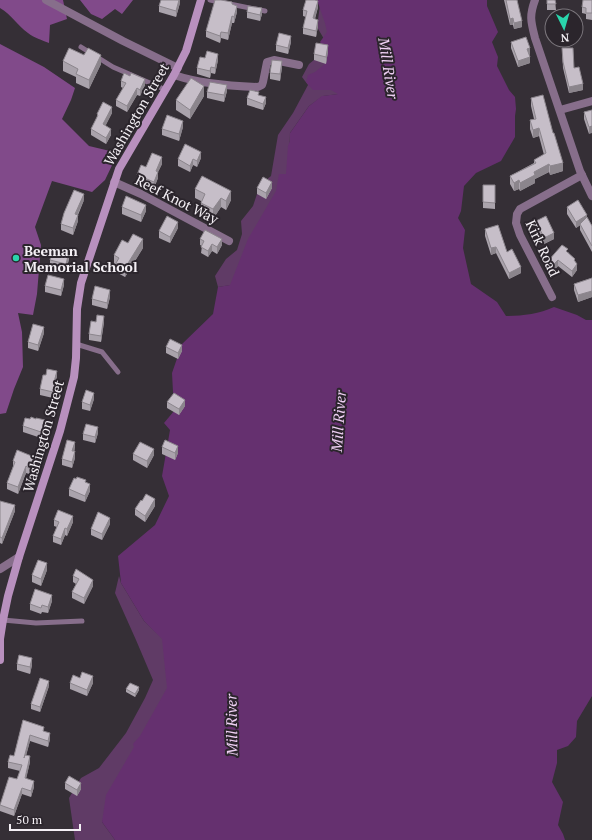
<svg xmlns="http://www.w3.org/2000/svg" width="592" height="840" viewBox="0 0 592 840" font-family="'PT Serif',serif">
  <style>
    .green { fill: #603b66 }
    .forest { fill: #814a8a }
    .water { fill: #65306f }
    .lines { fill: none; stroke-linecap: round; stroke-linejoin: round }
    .service { stroke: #876e8b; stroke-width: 5 }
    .minor { stroke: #876e8b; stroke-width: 8 }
    .secondary { stroke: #b890be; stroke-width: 8 }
    .wall { fill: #aaa3ac }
    .shaded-wall { fill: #8b858c }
    .building { fill: #c6bec8; stroke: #8b858c }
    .poi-dot { fill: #2ad5ac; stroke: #2b252c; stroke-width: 1.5 }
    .labels { text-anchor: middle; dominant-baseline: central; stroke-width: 4; stroke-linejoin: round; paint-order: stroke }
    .street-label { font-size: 14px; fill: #f4f0f5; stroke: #2b252c }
    .poi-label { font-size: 14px; font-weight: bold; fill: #f4f0f5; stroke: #2b252c; text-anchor: start }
    .water-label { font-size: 15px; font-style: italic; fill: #efd0f4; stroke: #2b252c }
  </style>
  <rect width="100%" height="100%" fill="#352f36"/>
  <g class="green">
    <polygon points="315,0 331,0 338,24 324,39 317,27 320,5"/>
    <polygon points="325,51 330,60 339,94 323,96 309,106 290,133 289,175 231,285 218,287 215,276 226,259 237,250 242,234 241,221 253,206 260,185 271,176 278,135 293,113 308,85 302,77 309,64"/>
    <polygon points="119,576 121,583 144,621 166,642 177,671 102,822 115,840 75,840 69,798 81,778 99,768 126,733 145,698 153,680 136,640 115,593"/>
  </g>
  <g class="forest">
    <path d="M0 0H63L67 19 50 25 49 43C42 40 34 38 28 33 17 25 12 15 0 8Z"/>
    <polygon points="80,0 133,0 122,14 115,9 102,19 91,14"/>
    <polygon points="0,44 44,67 75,88 71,100 62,119 89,146 110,151 116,157 105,180 92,192 52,181 35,227 41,245 37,294 33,315 18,313 22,332 23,367 14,389 6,413 0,414"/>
  </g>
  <path class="water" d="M317 0H487V6L498 32 492 42 498 57 497 66 509 90 515 97 516 109 515 116V137L501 161 476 173 464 186 461 211 458 218 465 230 463 248 471 284 497 302 506 316C522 316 539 314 554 307L577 315 586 320H592V696L577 721 576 737 568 746 557 750V763L552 782 563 802 558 825 563 834 565 840H115L102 822 106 795 134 747 133 744 140 736 167 688 162 639 144 621 121 583 118 556 155 525 169 496 162 476 170 430 164 423 174 411 172 373 182 344 213 314 218 287 230 285 248 239 276 191 279 174H286L288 146 290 141V133L309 106 322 96 338 94 331 90H313L306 82 308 75 315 72 326 63 327 56 320 46 322 45 320 42 327 32 325 23Z"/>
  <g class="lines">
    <g class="service">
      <polyline points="210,0 265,11"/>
      <polyline points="81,47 113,67 166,90"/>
      <polyline points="76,344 102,352 118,372"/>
      <polyline points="3,620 36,623 82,621"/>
    </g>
    <g class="minor">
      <polyline points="46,0 123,41 178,68"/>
      <path d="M535 0C529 16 531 22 535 38L580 171 592 196"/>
      <path d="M174 75C201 84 230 86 258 87L262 85 263 82 267 62 274 60 299 65"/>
      <polyline points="560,110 592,101"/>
      <polyline points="114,182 141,194 229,241"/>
      <polyline points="552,297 520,235 516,223 517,214 520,209 582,175"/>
      <polyline points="0,569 19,557"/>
    </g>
    <polyline class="secondary" points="0,660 0,639 3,620 8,596 19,557 60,431 74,377 76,358 77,309 81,283 119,169 174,75 186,51 201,0"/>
  </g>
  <g class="wall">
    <polygon points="180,0 180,3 176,17 159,12 159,6"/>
    <polygon points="504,0 517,0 522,27 514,29 513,25 510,25"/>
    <polygon points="547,0 555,0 556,10 547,10"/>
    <polygon points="592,0 592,20 586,19 586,14 582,13 582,7"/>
    <polygon points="232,5 237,12 234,23 232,23 228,40 221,38 220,43 206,37 206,31"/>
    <polygon points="318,7 315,19 318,26 316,37 303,34 303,28 306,17 303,16 303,10"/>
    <polygon points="247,12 262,14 260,21 247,18"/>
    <polygon points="291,42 288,54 276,51 276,45"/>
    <polygon points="511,42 530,54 529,55 530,63 518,67 511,48"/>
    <polygon points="562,48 583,90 569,93 563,68"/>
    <polygon points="328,51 326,64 314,60 314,54"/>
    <polygon points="84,55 101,64 89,89 76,83 76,77 63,71 63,61"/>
    <polygon points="218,60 215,74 211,73 210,78 197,74 197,68"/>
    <polygon points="282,67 280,81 270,79 270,73"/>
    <polygon points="130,76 145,85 140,96 137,95 127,112 116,106 116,100 123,88 121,87 121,81"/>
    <polygon points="227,91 224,102 207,98 207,92"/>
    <polygon points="259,95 266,103 263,110 247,105 247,98"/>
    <polygon points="204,96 190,119 176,110 176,100"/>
    <polygon points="531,98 563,171 550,175 549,172 535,179 535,183 520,191 519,189 514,191 510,184 510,176 534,163 534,160 544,155 539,136 533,138 530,129 530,120 534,119 531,106"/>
    <polygon points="592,110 589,134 584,119 584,112"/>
    <polygon points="112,113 105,126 111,135 106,144 91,135 91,129 97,118 97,114"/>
    <polygon points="183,127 179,141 162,135 162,129"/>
    <polygon points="201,158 197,167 193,165 190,172 178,166 178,159"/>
    <polygon points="162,164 158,172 158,178 154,188 137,181 137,175 146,167"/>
    <polygon points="483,185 495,185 495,209 483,208"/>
    <polygon points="257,188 272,188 266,199 257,194"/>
    <polygon points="195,189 231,200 226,210 221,207 213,219 201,212 201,201 195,198"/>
    <polygon points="84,200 78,215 78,221 73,235 61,230 61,224"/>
    <polygon points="122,207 146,211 141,222 122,214"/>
    <polygon points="567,207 587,218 592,226 592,252 580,230 580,225 576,228 567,214"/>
    <polygon points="536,221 554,239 544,244 536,228"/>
    <polygon points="178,228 170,243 159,238 159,231"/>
    <polygon points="485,229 521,273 509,279 496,253 491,255 485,236"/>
    <polygon points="200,239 222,245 217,254 212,251 208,257 201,253 202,246 200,245"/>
    <polygon points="143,248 125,277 116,272 116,265 114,264 114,255"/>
    <polygon points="568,252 575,262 577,270 572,277 558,266 553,271 548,267 548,261"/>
    <polygon points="69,259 66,271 50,266 50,260"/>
    <polygon points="592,278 592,297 578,302 574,290 574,284"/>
    <polygon points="64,285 61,296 45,292 45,286"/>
    <polygon points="110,297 107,309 92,305 92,299"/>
    <polygon points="96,322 104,322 101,342 89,340 89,334"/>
    <polygon points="44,333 38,351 28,348 28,342"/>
    <polygon points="166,347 182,351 178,359 166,353"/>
    <polygon points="57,377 56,383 57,389 56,396 53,396 53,398 40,395 40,389"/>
    <polygon points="94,399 90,411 82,409 82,402"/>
    <polygon points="167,402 185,406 179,415 167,408"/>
    <polygon points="23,426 45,426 41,438 23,432"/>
    <polygon points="98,433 95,443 83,440 83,434"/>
    <polygon points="162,447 178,453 175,460 162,454"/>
    <polygon points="75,448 74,451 75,458 72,468 62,465 62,459"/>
    <polygon points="133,454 154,455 147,468 133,460"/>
    <polygon points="13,461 34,463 29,474 26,473 18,494 7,489 7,483 13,467"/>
    <polygon points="86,483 90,491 85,502 69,496 69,489"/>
    <polygon points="0,502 15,511 2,544 0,543"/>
    <polygon points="155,506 145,522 135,515 135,509"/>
    <polygon points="54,520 73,522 67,536 65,535 61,545 53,542 53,536 57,527 54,526"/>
    <polygon points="110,524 102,540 91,535 91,529"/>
    <polygon points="47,570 41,586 32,582 32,575"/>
    <polygon points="73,576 93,586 84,604 72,598 72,592 76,584 73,582"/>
    <polygon points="52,601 48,613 42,612 41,614 30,610 30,604"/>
    <polygon points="17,664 32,665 30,674 17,670"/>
    <polygon points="70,683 93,683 87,696 70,689"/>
    <polygon points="49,686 40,712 31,709 31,704"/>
    <polygon points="126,689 139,690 135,697 126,692"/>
    <polygon points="23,720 44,731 50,739 48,747 30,741 26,755 30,762 26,778 34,787 31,797 22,794 14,816 0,811 0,805 17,779 20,771 8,768 8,762 14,756"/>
    <polygon points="65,783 81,789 77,796 65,789"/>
  </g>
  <g class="shaded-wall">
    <polygon points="179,0 180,0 180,3 176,17 176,11"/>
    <polygon points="318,1 318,7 313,25 313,18"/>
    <polygon points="237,6 237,12 234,23 234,17"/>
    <polygon points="262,8 262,14 260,21 260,15"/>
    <polygon points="232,16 232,23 228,40 228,33"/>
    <polygon points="513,18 513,25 510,25 510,19"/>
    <polygon points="318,20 318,26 316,37 316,31"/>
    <polygon points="522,21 522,27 514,29 514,23"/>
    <polygon points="221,32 221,38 220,43 220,36"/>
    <polygon points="291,36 291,42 288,54 288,48"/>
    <polygon points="328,45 328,51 326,64 326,57"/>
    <polygon points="530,48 530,54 527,55 527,49"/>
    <polygon points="218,54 218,60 215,74 215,68"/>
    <polygon points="101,55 101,64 89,89 89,80"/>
    <polygon points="530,57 530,63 518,67 518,61"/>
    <polygon points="282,61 282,67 280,81 280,74"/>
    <polygon points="211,67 211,73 210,78 210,71"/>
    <polygon points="145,79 145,85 140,96 140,90"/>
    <polygon points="583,84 583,90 569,93 569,87"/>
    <polygon points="227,85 227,91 224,102 224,95"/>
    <polygon points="204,86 204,96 190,119 190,110"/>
    <polygon points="137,88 137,95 127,112 127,106"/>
    <polygon points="266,97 266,103 263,110 263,104"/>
    <polygon points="112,107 112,113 103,131 103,124"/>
    <polygon points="183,121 183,127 179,141 179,134"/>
    <polygon points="592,126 592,133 589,134 589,127"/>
    <polygon points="539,128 539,136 533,138 533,130"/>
    <polygon points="111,129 111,135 106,144 106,138"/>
    <polygon points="201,152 201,158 197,167 197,161"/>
    <polygon points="162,157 162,164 158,172 158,178 154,188 154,182 156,171"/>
    <polygon points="193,159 193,165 190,172 190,166"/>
    <polygon points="563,163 563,171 550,175 550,166"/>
    <polygon points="549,164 549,172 535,179 535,183 520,191 520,183 534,172"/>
    <polygon points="519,180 519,189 514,191 514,183"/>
    <polygon points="272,182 272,188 266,199 266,193"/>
    <polygon points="231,191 231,200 226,210 226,201"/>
    <polygon points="84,194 84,200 75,220 75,214"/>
    <polygon points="221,198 221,207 213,219 213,209"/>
    <polygon points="146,205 146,211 141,222 141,215"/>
    <polygon points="78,215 78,221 73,235 73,228"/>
    <polygon points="587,215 587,221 576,228 576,222"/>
    <polygon points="178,222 178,228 170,243 170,237"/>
    <polygon points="554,233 554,239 544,244 544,238"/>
    <polygon points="143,239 143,248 125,277 125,268"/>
    <polygon points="222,239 222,245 217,254 217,247"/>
    <polygon points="212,244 212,251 208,257 208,251"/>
    <polygon points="496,247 496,253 491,255 491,248"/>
    <polygon points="69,252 69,259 66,271 66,264"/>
    <polygon points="558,260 558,266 553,271 553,265"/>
    <polygon points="577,264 577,270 572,277 572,271"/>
    <polygon points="521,267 521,273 509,279 509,273"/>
    <polygon points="64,279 64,285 61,296 61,290"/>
    <polygon points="110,290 110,297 107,309 107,303"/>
    <polygon points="592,291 592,297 578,302 578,295"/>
    <polygon points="104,316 104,322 101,342 101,336"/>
    <polygon points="44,327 44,333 38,351 38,345"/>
    <polygon points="182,345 182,351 178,359 178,353"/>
    <polygon points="57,371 57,377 54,389 54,382"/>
    <polygon points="57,383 57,389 56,396 56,390"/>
    <polygon points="94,393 94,399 90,411 90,405"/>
    <polygon points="185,400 185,406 179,415 179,409"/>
    <polygon points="45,420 45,426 41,438 41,432"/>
    <polygon points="98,427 98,433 95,443 95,437"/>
    <polygon points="75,442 75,448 72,457 72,451"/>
    <polygon points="178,446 178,453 175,460 175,453"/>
    <polygon points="154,449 154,455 147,468 147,461"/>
    <polygon points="75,451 75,458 72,468 72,462"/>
    <polygon points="34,457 34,463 29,474 29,468"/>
    <polygon points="26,466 26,473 18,494 18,487"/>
    <polygon points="90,484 90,491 85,502 85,496"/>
    <polygon points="155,499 155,506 145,522 145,516"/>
    <polygon points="15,505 15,511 2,544 2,538"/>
    <polygon points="73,516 73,522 67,536 67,529"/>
    <polygon points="110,518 110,524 102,540 102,534"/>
    <polygon points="65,528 65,535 61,545 61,539"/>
    <polygon points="47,563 47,570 41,586 41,579"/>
    <polygon points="93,580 93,586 84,604 84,598"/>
    <polygon points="52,595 52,601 48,613 48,607"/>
    <polygon points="32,658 32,665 30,674 30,667"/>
    <polygon points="93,676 93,683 87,696 87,690"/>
    <polygon points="49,681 49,686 40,712 40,707"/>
    <polygon points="139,687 139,690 135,697 135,694"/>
    <polygon points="50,733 50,739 48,747 48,741"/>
    <polygon points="30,735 30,741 24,764 24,758"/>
    <polygon points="30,756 30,762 25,784 25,778"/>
    <polygon points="34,781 34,787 31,797 31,791"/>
    <polygon points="81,783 81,789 77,796 77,790"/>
    <polygon points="22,788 22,794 14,816 14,810"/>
  </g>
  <g class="building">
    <polygon points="161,0 179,0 176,11 159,6"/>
    <polygon points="215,0 221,0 232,2 232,4 237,6 234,17 232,16 228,33 221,32 220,36 206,31"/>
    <polygon points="306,0 315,0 318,1 313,18 318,20 316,31 303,28 307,11 303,10"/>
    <polygon points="506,0 517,0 522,21 514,23 513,18 510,19"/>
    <polygon points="547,0 555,0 556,4 547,4"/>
    <polygon points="583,0 592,0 592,13 586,13 586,8 582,7"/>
    <polygon points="248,6 262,8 260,15 247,12"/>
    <polygon points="279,33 291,36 288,48 276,45"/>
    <polygon points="526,37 530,48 527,49 530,57 518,61 511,42"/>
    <polygon points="316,43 328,45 326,57 314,54"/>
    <polygon points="69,48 84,55 88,48 101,55 89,80 76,74 78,69 63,61"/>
    <polygon points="562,48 573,48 574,68 579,67 583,84 569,87 563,62"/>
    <polygon points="207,51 218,54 215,68 211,67 210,71 197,68 200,57 205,58"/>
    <polygon points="272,60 282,61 280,74 270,73"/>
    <polygon points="124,73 130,76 131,73 145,79 140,90 137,88 127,106 116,100 126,83 121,81"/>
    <polygon points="191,78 204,86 190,110 176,100"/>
    <polygon points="210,82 227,85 224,95 207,92"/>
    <polygon points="250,90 259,92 258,95 266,97 263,104 247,98"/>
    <polygon points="543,95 553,133 554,133 563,163 550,166 549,164 534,172 535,175 520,183 519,180 514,183 510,176 536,163 534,160 546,153 539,128 533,130 530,120 536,119 531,98"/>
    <polygon points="103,102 112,107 103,124 111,129 106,138 91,129 98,115 97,114"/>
    <polygon points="592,110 592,126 589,127 584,112"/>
    <polygon points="167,115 183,121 179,134 162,129"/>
    <polygon points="185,144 201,152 197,161 193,159 190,166 178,159"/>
    <polygon points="152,153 162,157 156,171 158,172 154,182 137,175 141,165 146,167"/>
    <polygon points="202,176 231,191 226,201 221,198 213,209 201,203 205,194 195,189"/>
    <polygon points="263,177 272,182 266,193 257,188"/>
    <polygon points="483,185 495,185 495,203 483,202"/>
    <polygon points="74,190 84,194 75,214 78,215 73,228 61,224 64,213"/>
    <polygon points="126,196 146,205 141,215 122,207"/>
    <polygon points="578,200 587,215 576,222 567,207"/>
    <polygon points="167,216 178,222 170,237 159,231"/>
    <polygon points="546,216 554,233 544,238 536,221"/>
    <polygon points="587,217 592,226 592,246 580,224"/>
    <polygon points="498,225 507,252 512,249 521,267 509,273 496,247 491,248 485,229"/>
    <polygon points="205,230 222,239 217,247 212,244 208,251 201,247 204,241 200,239"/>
    <polygon points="133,234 143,239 125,268 116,263 119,258 114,255 122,240 128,243"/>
    <polygon points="562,245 568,249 566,251 575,259 574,260 577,264 572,271 558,260 553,265 548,261"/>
    <polygon points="53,248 69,252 66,264 50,260"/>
    <polygon points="48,275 64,279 61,290 45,286"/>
    <polygon points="592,278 592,291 578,295 574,284"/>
    <polygon points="95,286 110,290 107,303 92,299"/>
    <polygon points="97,315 104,316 101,336 89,334 91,321 96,322"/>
    <polygon points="33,324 44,327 38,345 28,342"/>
    <polygon points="170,339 182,345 178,353 166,347"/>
    <polygon points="47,369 57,371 54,382 57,383 56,390 53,389 53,392 40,389 43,375 46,375"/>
    <polygon points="86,390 94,393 90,405 82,402"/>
    <polygon points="174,393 185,400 179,409 167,402"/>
    <polygon points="31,417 36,419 36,418 45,420 41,432 23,426 25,418 30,419"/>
    <polygon points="86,424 98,427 95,437 83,434"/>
    <polygon points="67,440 75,442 72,451 75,451 72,462 62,459"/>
    <polygon points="165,440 178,446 175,453 162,447"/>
    <polygon points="140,442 154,449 147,461 133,454"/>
    <polygon points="17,450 34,457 29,468 26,466 18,487 7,483 15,462 13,461"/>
    <polygon points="77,477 86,480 85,482 90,484 85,496 69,489 74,478 76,479"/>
    <polygon points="146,494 155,499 145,516 135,509 141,500 142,501"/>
    <polygon points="0,502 0,501 15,505 2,538 0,537"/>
    <polygon points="58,510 73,516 67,529 65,528 61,539 53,536 59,522 54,520"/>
    <polygon points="98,512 110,518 102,534 91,529"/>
    <polygon points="38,560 47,563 41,579 32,575"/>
    <polygon points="76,569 93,580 84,598 72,592 79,579 73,576"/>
    <polygon points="35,589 52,595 48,607 42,605 41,608 30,604"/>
    <polygon points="19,655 32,658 30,667 17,664"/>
    <polygon points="82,672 93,676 87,690 70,683 73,675 80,678"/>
    <polygon points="40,678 49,681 40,707 31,704"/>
    <polygon points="130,683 139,687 135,694 126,689"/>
    <polygon points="23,720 44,727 43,731 50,733 48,741 30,735 24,758 25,755 30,756 25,778 34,781 31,791 22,788 14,810 0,805 9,777 17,779 22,765 8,762 10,755 14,756"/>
    <polygon points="69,776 81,783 77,790 65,783"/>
  </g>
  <circle class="poi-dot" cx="16" cy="258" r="4"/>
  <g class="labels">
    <g class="street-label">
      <text transform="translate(136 114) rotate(-60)">Washington Street</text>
      <text transform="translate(177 199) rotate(27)">Reef Knot Way</text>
      <text transform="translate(543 248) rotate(65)">Kirk Road</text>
      <text transform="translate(43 436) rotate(-74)">Washington Street</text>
    </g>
    <g class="poi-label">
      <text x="24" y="250">Beeman<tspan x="24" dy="16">Memorial School</tspan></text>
    </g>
    <g class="water-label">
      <text transform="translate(389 68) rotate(81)">Mill River</text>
      <text transform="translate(338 421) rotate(-86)">Mill River</text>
      <text transform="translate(231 725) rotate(-91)">Mill River</text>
    </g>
  </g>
  <g transform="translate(564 28) rotate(175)"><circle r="19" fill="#2b252c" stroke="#7b767c"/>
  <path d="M0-3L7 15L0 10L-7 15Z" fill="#2ad5ac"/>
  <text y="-6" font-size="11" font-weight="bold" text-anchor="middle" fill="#f4f0f5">N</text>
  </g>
  <path d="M10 824v6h70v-6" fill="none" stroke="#f4f0f5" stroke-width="2"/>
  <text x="16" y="824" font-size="12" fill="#f4f0f5" stroke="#2b252c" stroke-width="3" paint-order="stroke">50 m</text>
</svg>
